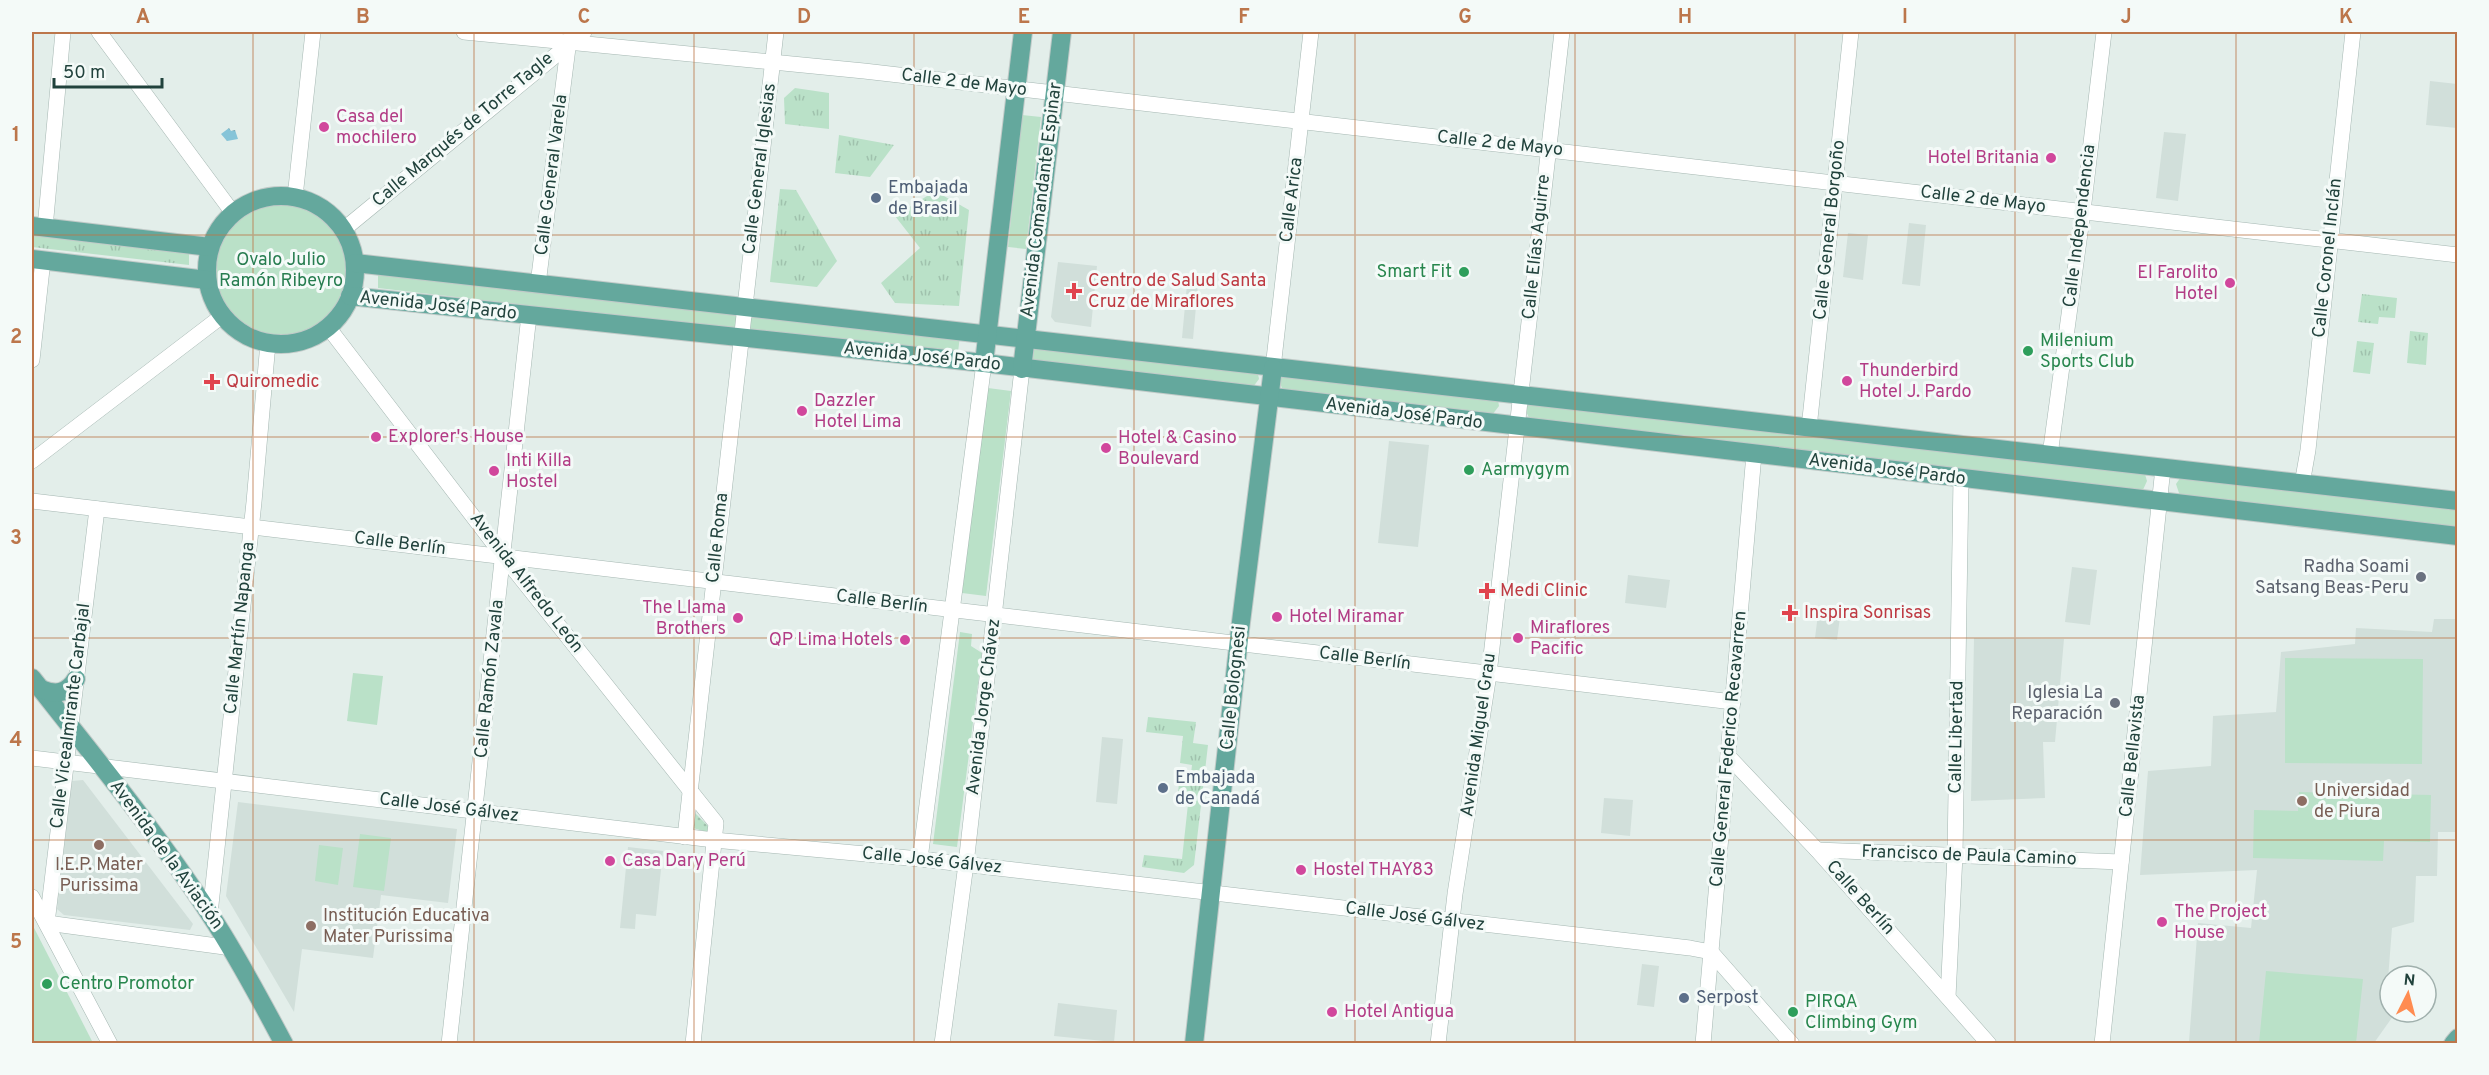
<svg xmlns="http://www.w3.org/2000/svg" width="2489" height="1075" viewBox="0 0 2489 1075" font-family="Overpass,sans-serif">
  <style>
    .built { fill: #d1dfda }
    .grass { fill: url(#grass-tufts) }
    .park { fill: #bae1c8 }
    .garden { fill: url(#garden-dots) }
    .water { fill: url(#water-waves) }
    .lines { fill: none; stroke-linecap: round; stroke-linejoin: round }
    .minor-casing { stroke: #a5b7b2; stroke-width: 16 }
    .major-casing { stroke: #c1cac8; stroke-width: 20 }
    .minor { stroke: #fff; stroke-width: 15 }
    .major { stroke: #64a89d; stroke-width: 18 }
    .grid { fill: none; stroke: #bc764b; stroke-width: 1.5; stroke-opacity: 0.55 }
    .hotel-dot { fill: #d1479c; stroke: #f4faf8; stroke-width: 2 }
    .service-dot { fill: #5c6f8a; stroke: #f4faf8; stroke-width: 2 }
    .leisure-dot { fill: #2e9e5b; stroke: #f4faf8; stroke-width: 2 }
    .health-dot { fill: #e0444e; stroke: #f4faf8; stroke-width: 2 }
    .worship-dot { fill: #6b7280; stroke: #f4faf8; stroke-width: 2 }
    .education-dot { fill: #8d6e63; stroke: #f4faf8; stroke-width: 2 }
    .labels { text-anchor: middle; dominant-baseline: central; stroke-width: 6; stroke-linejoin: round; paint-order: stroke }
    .street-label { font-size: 18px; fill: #21423c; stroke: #f4faf8 }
    .hotel-label { font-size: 18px; fill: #b23c85; stroke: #f4faf8; text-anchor: start }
    .service-label { font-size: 18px; fill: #4e5e75; stroke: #f4faf8; text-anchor: start }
    .park-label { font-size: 18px; fill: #277d50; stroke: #f4faf8 }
    .leisure-label { font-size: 18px; fill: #27864d; stroke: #f4faf8; text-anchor: start }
    .health-label { font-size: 18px; fill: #be3a42; stroke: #f4faf8; text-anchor: start }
    .worship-label { font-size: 18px; fill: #5b616d; stroke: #f4faf8; text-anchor: end }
    .education-label { font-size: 18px; fill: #785e54; stroke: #f4faf8; text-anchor: start }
    .neatline { fill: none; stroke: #bc764b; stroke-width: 2 }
    .grid-label { font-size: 20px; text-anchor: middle; font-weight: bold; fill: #bc764b }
  </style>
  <defs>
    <pattern id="grass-tufts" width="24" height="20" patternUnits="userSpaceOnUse" patternTransform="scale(1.5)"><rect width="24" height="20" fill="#bae1c8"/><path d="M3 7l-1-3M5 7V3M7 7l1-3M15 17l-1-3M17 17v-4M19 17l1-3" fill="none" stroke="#a0c2ad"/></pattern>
    <pattern id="garden-dots" width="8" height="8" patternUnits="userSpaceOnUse" patternTransform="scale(1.5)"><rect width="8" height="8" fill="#bae1c8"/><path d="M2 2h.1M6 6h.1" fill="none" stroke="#a0c2ad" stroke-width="1.8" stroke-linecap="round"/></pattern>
    <pattern id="water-waves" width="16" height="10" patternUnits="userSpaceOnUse" patternTransform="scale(1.5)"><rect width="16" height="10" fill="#86c4d8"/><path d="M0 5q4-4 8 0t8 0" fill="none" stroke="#6da1b0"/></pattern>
  </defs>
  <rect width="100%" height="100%" fill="#e3eeea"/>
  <g class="built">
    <polygon points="2430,81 2457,84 2457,128 2426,125"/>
    <polygon points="2164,132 2186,134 2178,201 2156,198"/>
    <polygon points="1909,223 1926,225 1920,286 1902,284"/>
    <polygon points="1848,233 1868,235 1863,280 1843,277"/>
    <polygon points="1058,262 1097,266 1091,327 1055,322 1051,317"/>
    <polygon points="1187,284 1198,285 1193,339 1182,338"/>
    <polygon points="1389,441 1429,445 1418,547 1378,543"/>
    <polygon points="2072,567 2097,570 2090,625 2065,622"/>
    <polygon points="1628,575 1670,580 1666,608 1625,603"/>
    <polygon points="1818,614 1840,617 1837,640 1815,638"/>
    <polygon points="2434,619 2457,619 2457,832 2438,832 2437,876 2416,876 2414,922 2392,928 2388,979 2390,980 2390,1012 2396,1012 2374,1043 2189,1042 2198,923 2251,928 2257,870 2140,875 2148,771 2211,766 2213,716 2276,712 2281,652 2355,644 2356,628 2432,632"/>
    <polygon points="1974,638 2064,639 2055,742 2043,742 2045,798 1971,801"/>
    <polygon points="1102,737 1123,739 1117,804 1096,802"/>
    <polygon points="83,780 193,924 190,930 64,915 57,909 72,781"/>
    <polygon points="1604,798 1633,800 1630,836 1601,833"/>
    <polygon points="238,802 457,829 448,903 381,895 373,958 302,949 294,1012 226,896"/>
    <polygon points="628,847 663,851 656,916 636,914 635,929 620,928"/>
    <polygon points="1642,964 1659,966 1654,1007 1637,1005"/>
    <polygon points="1058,1003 1117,1010 1114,1042 1054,1036"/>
  </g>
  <g class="grass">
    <polygon points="795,88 829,93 829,129 785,124 784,98"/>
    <polygon points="839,135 894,145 870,177 835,173"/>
    <polygon points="780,189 796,190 837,261 817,287 770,282"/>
    <polygon points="935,191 969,210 959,306 895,303 881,283 920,248 895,216"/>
    <polygon points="32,226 189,244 189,265 32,247"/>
    <polygon points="2362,294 2397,298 2395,318 2379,317 2378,324 2358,322"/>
    <polygon points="2410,331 2428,333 2426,365 2407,363"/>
    <polygon points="2357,341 2374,343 2370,374 2353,372"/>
    <polygon points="1148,717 1196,722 1193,743 1208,745 1194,865 1184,873 1142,867 1144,855 1182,859 1189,795 1178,794 1179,782 1190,782 1192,765 1180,763 1183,736 1146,732"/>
  </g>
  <g class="park">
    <polygon points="1022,115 1041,117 1026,249 1008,247"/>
    <circle cx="282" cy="270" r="68"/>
    <polygon points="378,272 960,336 958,352 759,332 378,288"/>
    <polygon points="1034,347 1258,374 1259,379 1253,387 1037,363 1033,359"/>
    <polygon points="1282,374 1498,400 1499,406 1492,415 1283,391 1279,380"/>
    <polygon points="988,388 1011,391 986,596 962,593"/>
    <polygon points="1528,403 2144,471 2147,481 2142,492 1530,420 1525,409"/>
    <polygon points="2183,474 2457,506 2457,528 2180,496 2176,484"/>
    <polygon points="960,632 972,634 971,646 982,653 957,847 933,844"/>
    <polygon points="2285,658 2423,659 2422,764 2285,763"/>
    <polygon points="353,673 383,676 377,725 347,721"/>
    <polygon points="2299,792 2431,795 2430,842 2384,841 2383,861 2253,858 2254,810 2298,811"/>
    <polygon points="360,834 391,838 384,891 353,887"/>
    <polygon points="319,845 343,848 338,885 315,881"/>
    <polygon points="32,924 93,1043 32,1043"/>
    <polygon points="2266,971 2363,979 2356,1043 2259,1043"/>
  </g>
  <polygon class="garden" points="694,812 710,828 707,832 693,828"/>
  <polygon class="water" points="229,128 231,131 235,130 238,139 227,141 221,134"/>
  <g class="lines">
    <g class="minor-casing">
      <g id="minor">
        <polyline points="99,32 233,213"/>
        <polyline points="464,32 864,71 2458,255"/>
        <polyline points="295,197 313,32"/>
        <polyline points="45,228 63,32"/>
        <polyline points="343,230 584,32"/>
        <polyline points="538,284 569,40"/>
        <polyline points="328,327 504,557 716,823 693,1044"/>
        <polyline points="32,360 43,260"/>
        <polyline points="1273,368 1311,32"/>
        <polyline points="1809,428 1851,32"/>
        <polyline points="2050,455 2083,211 2104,32"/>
        <polyline points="32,461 222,316"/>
        <polyline points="2302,484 2308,450 2353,32"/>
        <polyline points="32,501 1733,702"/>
        <polyline points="97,509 47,923 232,948"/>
        <polyline points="1728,756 1817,850 1989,1044"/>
        <polyline points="32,758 714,840 920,859 1690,948 1711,952 1792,1044"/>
        <polyline points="685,837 776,32"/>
        <polyline points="1817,850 2121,862"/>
        <polyline points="920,859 984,363"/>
        <polyline points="32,897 110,1044"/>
        <polyline points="210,914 254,502 268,343"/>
        <polyline points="1948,997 1955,855 1961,478"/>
        <polyline points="449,1044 529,315"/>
        <polyline points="942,1044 966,864 1022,369"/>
        <polyline points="1438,1044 1455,894 1489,674 1562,32"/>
        <polyline points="1703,1044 1754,454"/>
        <polyline points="2102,1044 2163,468"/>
      </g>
    </g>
    <g class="major-casing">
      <g id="major">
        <circle cx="281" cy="270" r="74"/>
        <polyline points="32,226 210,247"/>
        <polyline points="32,259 207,280"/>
        <polyline points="355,263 2458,501"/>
        <polyline points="350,296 984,363 2458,536"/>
        <polyline points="984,363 1023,32"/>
        <polyline points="1022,369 1062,32"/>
        <path d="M32 678C93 755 157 833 211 916 238 957 261 1001 284 1044"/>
        <path d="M41 689C55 695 67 694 76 679"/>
        <polyline points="1194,1044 1240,630 1273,368"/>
        <polyline points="2453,1044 2458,1038"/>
      </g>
    </g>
    <use href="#minor" class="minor"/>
    <use href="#major" class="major"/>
  </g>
  <path class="grid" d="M253 32V1044M474 32V1044M694 32V1044M914 32V1044M1134 32V1044M1355 32V1044M1575 32V1044M1795 32V1044M2015 32V1044M2236 32V1044M32 235H2458M32 437H2458M32 638H2458M32 840H2458"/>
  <g class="hotel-dot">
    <circle cx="324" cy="127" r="6"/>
    <circle cx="2051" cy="158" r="6"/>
    <circle cx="2230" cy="283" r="6"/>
    <circle cx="1847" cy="381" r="6"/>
    <circle cx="802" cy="411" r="6"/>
    <circle cx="376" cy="437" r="6"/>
    <circle cx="1106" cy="448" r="6"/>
    <circle cx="494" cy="471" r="6"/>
    <circle cx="1277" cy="617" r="6"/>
    <circle cx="738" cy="618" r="6"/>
    <circle cx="1518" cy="638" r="6"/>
    <circle cx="905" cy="640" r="6"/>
    <circle cx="610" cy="861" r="6"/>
    <circle cx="1301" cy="870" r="6"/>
    <circle cx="2162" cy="922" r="6"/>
    <circle cx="1332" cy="1012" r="6"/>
  </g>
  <g class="service-dot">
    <circle cx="876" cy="198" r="6"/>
    <circle cx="1163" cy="788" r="6"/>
    <circle cx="1684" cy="998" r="6"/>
  </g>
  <g class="leisure-dot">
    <circle cx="1464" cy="272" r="6"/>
    <circle cx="2028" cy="351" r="6"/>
    <circle cx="1469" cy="470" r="6"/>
    <circle cx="47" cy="984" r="6"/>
    <circle cx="1793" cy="1012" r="6"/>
  </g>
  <g class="health-dot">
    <path d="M1071 282h6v6h6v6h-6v6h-6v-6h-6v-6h6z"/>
    <path d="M209 373h6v6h6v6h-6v6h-6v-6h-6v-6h6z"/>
    <path d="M1484 582h6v6h6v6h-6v6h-6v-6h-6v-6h6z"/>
    <path d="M1787 604h6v6h6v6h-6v6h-6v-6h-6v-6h6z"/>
  </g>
  <g class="worship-dot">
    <circle cx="2421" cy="577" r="6"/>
    <circle cx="2115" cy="703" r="6"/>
  </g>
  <g class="education-dot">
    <circle cx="2302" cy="801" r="6"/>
    <circle cx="99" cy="845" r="6"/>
    <circle cx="311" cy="926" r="6"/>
  </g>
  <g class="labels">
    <g class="street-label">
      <text transform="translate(964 83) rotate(7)">Calle 2 de Mayo</text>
      <text transform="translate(463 130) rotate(-40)">Calle Marqués de Torre Tagle</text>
      <text transform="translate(1500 144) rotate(6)">Calle 2 de Mayo</text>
      <text transform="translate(760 169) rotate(-83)">Calle General Iglesias</text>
      <text transform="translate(552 175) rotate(-83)">Calle General Varela</text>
      <text transform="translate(1042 200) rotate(-83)">Avenida Comandante Espinar</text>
      <text transform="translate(1292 200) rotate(-83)">Calle Arica</text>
      <text transform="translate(1983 200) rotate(7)">Calle 2 de Mayo</text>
      <text transform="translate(2080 226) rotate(-83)">Calle Independencia</text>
      <text transform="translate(1830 230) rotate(-84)">Calle General Borgoño</text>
      <text transform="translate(1537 247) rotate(-84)">Calle Elías Aguirre</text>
      <text transform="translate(2328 258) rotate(-84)">Calle Coronel Inclán</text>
      <text transform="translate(438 306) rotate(6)">Avenida José Pardo</text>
      <text transform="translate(922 357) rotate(6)">Avenida José Pardo</text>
      <text transform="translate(1404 414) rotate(7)">Avenida José Pardo</text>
      <text transform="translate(1887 470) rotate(7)">Avenida José Pardo</text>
      <text transform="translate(718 538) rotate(-84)">Calle Roma</text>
      <text transform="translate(400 544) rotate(7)">Calle Berlín</text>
      <text transform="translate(526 583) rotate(52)">Avenida Alfredo León</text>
      <text transform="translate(882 602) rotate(7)">Calle Berlín</text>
      <text transform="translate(240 628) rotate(-84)">Calle Martín Napanga</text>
      <text transform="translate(1365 659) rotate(7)">Calle Berlín</text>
      <text transform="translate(490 679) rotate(-84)">Calle Ramón Zavala</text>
      <text transform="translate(1234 688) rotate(-84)">Calle Bolognesi</text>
      <text transform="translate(984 707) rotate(-83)">Avenida Jorge Chávez</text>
      <text transform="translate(71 716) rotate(-83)">Calle Vicealmirante Carbajal</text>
      <text transform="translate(1479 735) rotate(-82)">Avenida Miguel Grau</text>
      <text transform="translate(1957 737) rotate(-89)">Calle Libertad</text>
      <text transform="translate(1729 749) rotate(-85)">Calle General Federico Recavarren</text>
      <text transform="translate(2133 756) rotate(-84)">Calle Bellavista</text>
      <text transform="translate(449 808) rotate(7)">Calle José Gálvez</text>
      <text transform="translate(166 855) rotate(54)">Avenida de la Aviación</text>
      <text transform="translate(1969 856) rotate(2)">Francisco de Paula Camino</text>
      <text transform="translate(932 861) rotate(6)">Calle José Gálvez</text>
      <text transform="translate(1860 898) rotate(48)">Calle Berlín</text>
      <text transform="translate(1415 917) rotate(7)">Calle José Gálvez</text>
    </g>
    <g class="hotel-label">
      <text x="336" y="117">Casa del<tspan x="336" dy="21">mochilero</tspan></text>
      <text x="2039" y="158" text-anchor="end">Hotel Britania</text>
      <text x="2218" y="273" text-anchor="end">El Farolito<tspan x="2218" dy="21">Hotel</tspan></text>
      <text x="1859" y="371">Thunderbird<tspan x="1859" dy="21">Hotel J. Pardo</tspan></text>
      <text x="814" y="401">Dazzler<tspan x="814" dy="21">Hotel Lima</tspan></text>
      <text x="388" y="437">Explorer's House</text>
      <text x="1118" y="438">Hotel &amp; Casino<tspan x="1118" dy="21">Boulevard</tspan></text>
      <text x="506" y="461">Inti Killa<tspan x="506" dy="21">Hostel</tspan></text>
      <text x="726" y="608" text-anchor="end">The Llama<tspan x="726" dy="21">Brothers</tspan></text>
      <text x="1289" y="617">Hotel Miramar</text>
      <text x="1530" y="628">Miraflores<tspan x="1530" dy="21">Pacific</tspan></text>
      <text x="893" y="640" text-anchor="end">QP Lima Hotels</text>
      <text x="622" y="861">Casa Dary Perú</text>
      <text x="1313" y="870">Hostel THAY83</text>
      <text x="2174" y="912">The Project<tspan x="2174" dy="21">House</tspan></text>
      <text x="1344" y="1012">Hotel Antigua</text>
    </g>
    <g class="service-label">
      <text x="888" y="188">Embajada<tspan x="888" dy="21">de Brasil</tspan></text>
      <text x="1175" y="778">Embajada<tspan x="1175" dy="21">de Canadá</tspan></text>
      <text x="1696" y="998">Serpost</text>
    </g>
    <g class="park-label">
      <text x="281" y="260">Ovalo Julio<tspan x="281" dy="21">Ramón Ribeyro</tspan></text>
    </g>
    <g class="leisure-label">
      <text x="1452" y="272" text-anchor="end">Smart Fit</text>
      <text x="2040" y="341">Milenium<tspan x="2040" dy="21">Sports Club</tspan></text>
      <text x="1481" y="470">Aarmygym</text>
      <text x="59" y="984">Centro Promotor</text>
      <text x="1805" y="1002">PIRQA<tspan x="1805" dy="21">Climbing Gym</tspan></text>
    </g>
    <g class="health-label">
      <text x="1088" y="281">Centro de Salud Santa<tspan x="1088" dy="21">Cruz de Miraflores</tspan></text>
      <text x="226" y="382">Quiromedic</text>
      <text x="1500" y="591">Medi Clinic</text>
      <text x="1804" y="613">Inspira Sonrisas</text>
    </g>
    <g class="worship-label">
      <text x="2409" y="567">Radha Soami<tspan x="2409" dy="21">Satsang Beas-Peru</tspan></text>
      <text x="2103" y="693">Iglesia La<tspan x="2103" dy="21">Reparación</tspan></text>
    </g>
    <g class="education-label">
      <text x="2314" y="791">Universidad<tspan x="2314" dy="21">de Piura</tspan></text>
      <text x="99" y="865" text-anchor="middle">I.E.P. Mater<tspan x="99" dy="21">Purissima</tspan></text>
      <text x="323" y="916">Institución Educativa<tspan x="323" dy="21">Mater Purissima</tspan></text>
    </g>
  </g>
  <rect width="2489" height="1075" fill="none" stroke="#f4faf8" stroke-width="66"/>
  <g transform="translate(2408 994) rotate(6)"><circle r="28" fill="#f4faf8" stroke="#a0b0ad" stroke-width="1.5"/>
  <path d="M0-4.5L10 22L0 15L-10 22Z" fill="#ff8c51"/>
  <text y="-9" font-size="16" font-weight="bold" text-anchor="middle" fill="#21423c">N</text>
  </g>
  <path d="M54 78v9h108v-9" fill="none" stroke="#21423c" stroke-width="3"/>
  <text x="63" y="78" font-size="18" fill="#21423c" stroke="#f4faf8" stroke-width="4.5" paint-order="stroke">50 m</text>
  <rect x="33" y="33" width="2423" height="1009" class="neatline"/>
  <g class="grid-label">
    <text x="143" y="23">A</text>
    <text x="363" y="23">B</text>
    <text x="584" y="23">C</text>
    <text x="804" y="23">D</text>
    <text x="1024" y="23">E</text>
    <text x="1244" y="23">F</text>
    <text x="1465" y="23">G</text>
    <text x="1685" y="23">H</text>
    <text x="1905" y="23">I</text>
    <text x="2126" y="23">J</text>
    <text x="2346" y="23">K</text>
    <text x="16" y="141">1</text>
    <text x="16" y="343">2</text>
    <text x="16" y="544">3</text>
    <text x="16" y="746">4</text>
    <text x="16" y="948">5</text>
  </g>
</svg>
